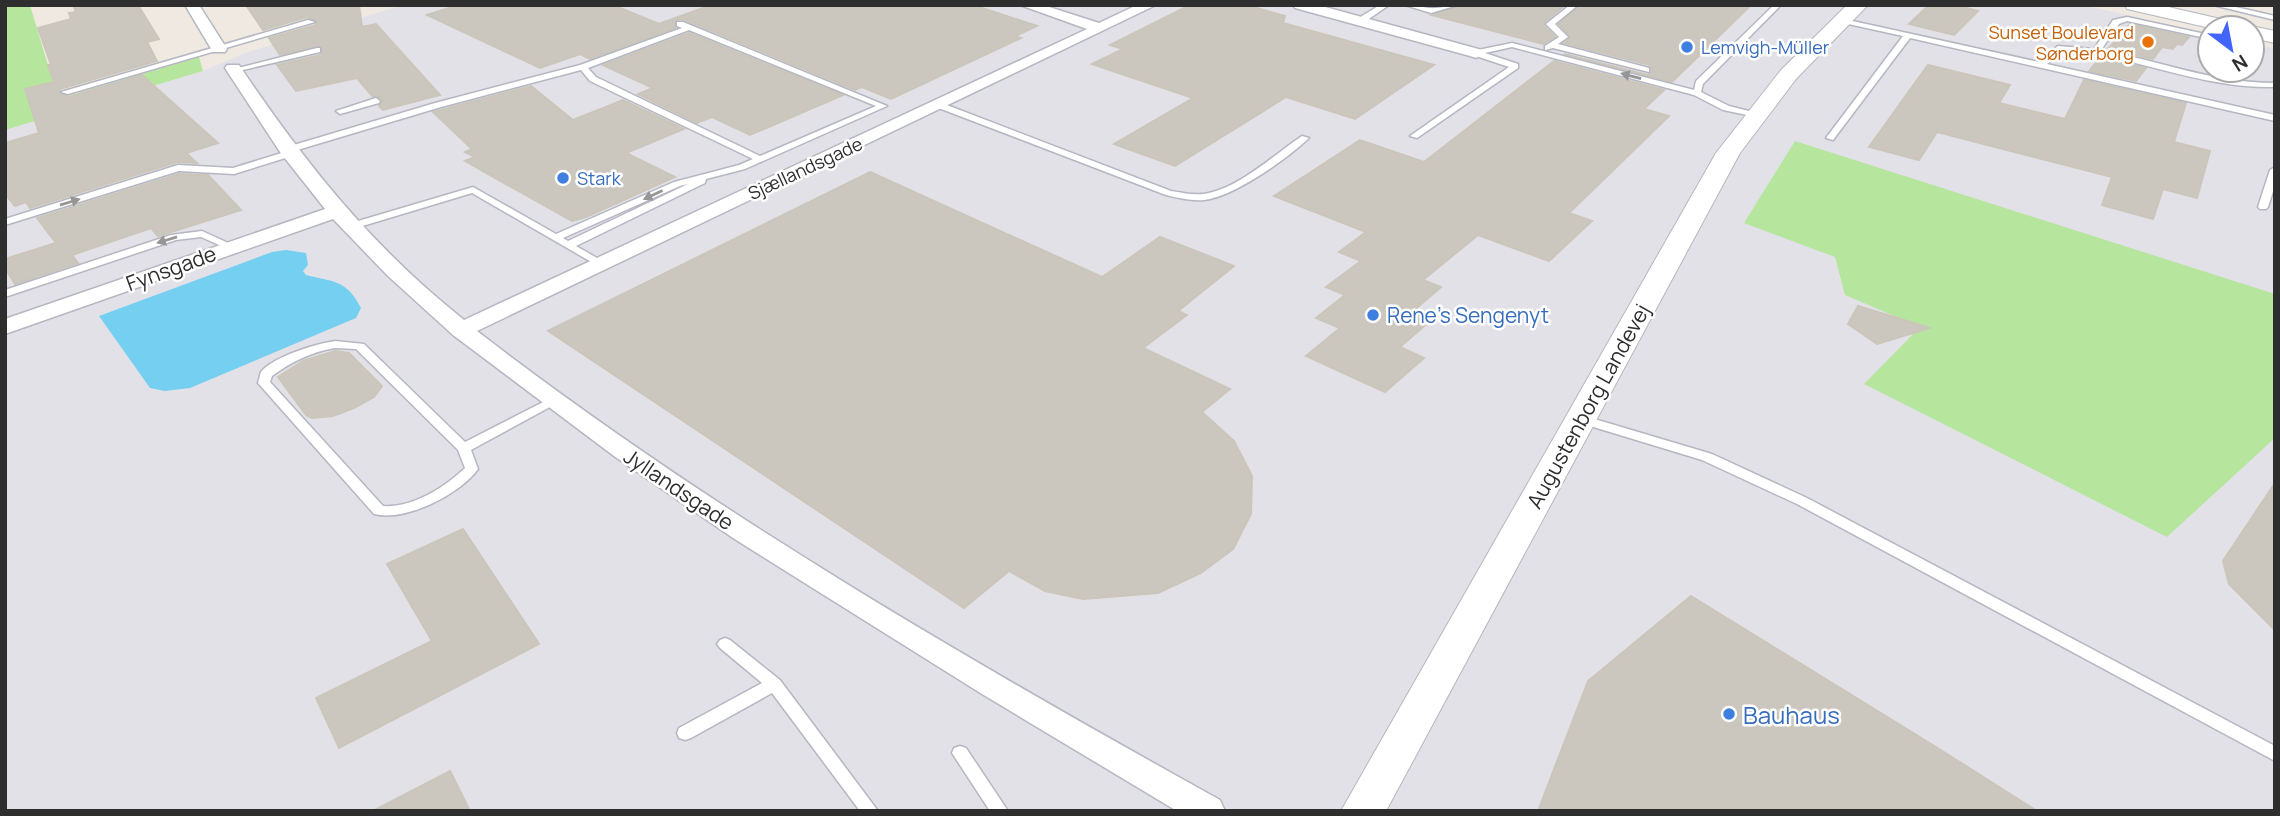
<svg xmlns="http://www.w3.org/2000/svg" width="2280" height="816" viewBox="0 0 2280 816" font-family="Manrope,sans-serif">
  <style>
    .industrial { fill: #e3e1e8 }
    .green { fill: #b6e59e }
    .water { fill: #75cff0 }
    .building { fill: #cbc7bf; stroke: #cbc5ba; stroke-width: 2 }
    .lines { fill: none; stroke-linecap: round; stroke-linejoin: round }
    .service-casing { stroke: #b4b7c1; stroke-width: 3 }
    .minor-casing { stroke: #b4b7c1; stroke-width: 3 }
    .tertiary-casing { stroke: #b4b7c1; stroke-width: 2 }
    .service { fill: #fff; fill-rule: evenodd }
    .minor { fill: #fff; fill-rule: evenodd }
    .tertiary { fill: #fff; fill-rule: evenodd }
    .oneway { fill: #969696 }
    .food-dot { fill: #e8710a; stroke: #fff; stroke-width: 2.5 }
    .shop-dot { fill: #3f7fe0; stroke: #fff; stroke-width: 2.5 }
    .labels { text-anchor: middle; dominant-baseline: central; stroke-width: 5; stroke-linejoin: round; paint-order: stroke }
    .far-food-label { font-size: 18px; fill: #c56008; stroke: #fff; text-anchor: end }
    .far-shop-label { font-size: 18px; fill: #366cbe; stroke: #fff; text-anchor: start }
    .far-street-label { font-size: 18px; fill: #2e2e2e; stroke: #fff }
    .street-label { font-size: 21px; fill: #2e2e2e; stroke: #fff }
    .shop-label { font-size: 21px; fill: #366cbe; stroke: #fff; text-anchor: start }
    .near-shop-label { font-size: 24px; fill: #366cbe; stroke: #fff; text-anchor: start }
  </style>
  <rect width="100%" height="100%" fill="#efe9e1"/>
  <polygon class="industrial" points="403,5 2083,5 2210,34 2210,70 2252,70 2252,43 2275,49 2275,811 5,811 5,130 203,71 248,52"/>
  <g class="green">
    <polygon points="5,5 30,5 58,99 199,57 203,71 5,130"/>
    <polygon points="1795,141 2275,294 2275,438 2167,537 1864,384 1920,327 1845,295 1835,257 1744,223"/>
  </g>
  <path class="water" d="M286 250 306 253 308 265 303 271 306 275C333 282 346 279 361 308L356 318 190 388 165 391 150 388 99 316 272 252Z"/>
  <g class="building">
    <polygon points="73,5 138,5 159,39 147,42 157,61 60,89 59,93 69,97 142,75 218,143 186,153 197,163 177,162 30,208 26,202 15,206 5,194 5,143 39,133 25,89 54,82 48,65 51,65 38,28 71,19 69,13 76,12"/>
    <polygon points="246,5 359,5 362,27 376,24 440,95 383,110 379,106 382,99 372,96 357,78 296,91 277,65 321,55 322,46 280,55 269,38 316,25 317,21 307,17 263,30"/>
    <polygon points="459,5 613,5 659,24 711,5 973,5 1037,26 1015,36 1021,38 891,99 862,87 855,90 683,19 675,20 675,28 590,59 580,54 540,68 427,15"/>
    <polygon points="1190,5 1226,5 1235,8 1246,5 1285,16 1283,23 1434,65 1355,119 1286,97 1175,166 1114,144 1193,98 1092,64 1123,49 1110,45"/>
    <polygon points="1460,5 1565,5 1544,22 1544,26 1555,37 1543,44 1432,15"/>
    <polygon points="1581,5 1751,5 1672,82 1564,54 1648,75 1652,72 1650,65 1564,43 1571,37 1559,24"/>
    <polygon points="1929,5 1956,5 1978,11 1954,35 1909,24"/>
    <polygon points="2130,24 2189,37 2182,45 2177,44 2173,49 2162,47 2153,59 2108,49"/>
    <polygon points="689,33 843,95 750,135 712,117 697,123 638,94 653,88 603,65"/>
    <polygon points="2100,58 2116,61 2146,68 2136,81 2089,71"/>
    <polygon points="1554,61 1664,90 1644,109 1669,116 1569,213 1592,221 1549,261 1478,235 1423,280 1441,287 1412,312 1431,320 1400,347 1424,358 1385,392 1306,356 1340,328 1316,318 1345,295 1326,287 1361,261 1339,252 1366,232 1274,196 1360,140 1424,162"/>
    <polygon points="1928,65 2010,85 1999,103 2065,119 2084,80 2186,103 2174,142 2210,151 2197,198 2163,189 2153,219 2102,205 2112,177 1937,132 1919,160 1869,147"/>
    <polygon points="531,86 573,120 623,100 684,129 626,153 675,177 586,217 572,221 465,161 475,157 465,152 472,149 433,112"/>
    <polygon points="870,172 1102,277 1160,237 1234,266 1178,311 1187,315 1143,348 1230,389 1202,412 1234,441 1252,476 1251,514 1233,549 1201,573 1158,593 1083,599 1045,591 1009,571 964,608 548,331"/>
    <polygon points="179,174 208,175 241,210 158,236 151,228 72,255 78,263 15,284 5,268 5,259 56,243 37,218"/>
    <polygon points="1858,306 1930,328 1877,344 1848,324"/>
    <polygon points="335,351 349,353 382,386 374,397 354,408 333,416 312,418 306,415 278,377 303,361"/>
    <polygon points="2275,483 2275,630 2229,584 2223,561"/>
    <polygon points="463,529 539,644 339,748 316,698 432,641 387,564"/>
    <polygon points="1691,596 1936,747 2037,811 1538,811 1588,681"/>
    <polygon points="450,771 470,811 373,811"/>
  </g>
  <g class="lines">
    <g class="service-casing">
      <g id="service">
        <polygon points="1380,5 1389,5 1363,23 1357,23 1357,19"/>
        <path d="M1405 5C1413 5 1420 7 1429 8 1438 9 1449 5 1458 5L1431 13Z"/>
        <polygon points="1570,5 1578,5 1555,24 1568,37 1558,44 1649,68 1649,72 1553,48 1545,50 1545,46 1559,37 1546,24"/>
        <polygon points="1774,5 1781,5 1703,84 1701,92 1729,106 1757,113 1757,117 1723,110 1694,95 1512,47 1485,53 1518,64 1518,68 1417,138 1410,136 1509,67 1473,55 1473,51 1512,43 1694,90 1696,81"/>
        <polygon points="2213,5 2227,5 2275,16 2275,20"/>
        <path d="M2127 17 2210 35V39L2127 21 2119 24 2101 50C2160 61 2214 83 2275 83V87C2202 89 2135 56 2063 50L2047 64 2275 115V121L1910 38 1833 140 1826 138 1903 36 1839 22V18L2039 62 2058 46 2094 49 2113 20Z"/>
        <polygon points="308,20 315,22 68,94 61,92"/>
        <path d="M677 22H683L887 106 745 169 706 179 705 183 576 246 604 262 605 264 600 267 472 193 356 228H348L347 226 348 224 473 187 556 234 674 182 739 165 753 159 590 81 581 70 441 107 294 151 297 153 295 155 234 174 179 171 5 225V219L178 165 233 168 288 151 285 149 287 147 435 103 580 65 682 28 677 26ZM689 30 876 106 760 156 596 77 588 68ZM688 184 568 241 563 238 680 186Z"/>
        <polygon points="317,48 320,48 320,52 234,72 230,70"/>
        <polygon points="376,98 380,101 379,103 340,114 336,111"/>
        <path d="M939 102 1171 191C1184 193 1197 196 1209 193 1241 186 1275 154 1302 136L1309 138C1288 158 1234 197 1204 200 1191 201 1178 198 1166 195L936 107 935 105Z"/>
        <polygon points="2275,167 2275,185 2268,207 2266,209 2260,209 2258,207 2270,170"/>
        <polygon points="202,231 237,247 236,249 228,249 201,237 176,240 5,297 5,290 171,235"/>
        <path d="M335 341 364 344 465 442 551 398 555 397 561 401 471 450 478 469C460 494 406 522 374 514L258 383C259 380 260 374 261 372 274 356 316 344 335 341ZM335 348 356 349 458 450 465 468C444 488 412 508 383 506L270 382 272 376C291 362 311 352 335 348Z"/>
        <polygon points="1581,415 1712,454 1807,498 2275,746 2275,761 1797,504 1702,460 1577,422 1575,419"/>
        <polygon points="725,638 730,640 780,680 878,811 860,811 772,693 691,738 685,740 679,738 677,733 679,728 762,683 720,648 717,644 720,640"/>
        <polygon points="960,746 966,748 1008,811 990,811 952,753 954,748"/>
      </g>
    </g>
    <g class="minor-casing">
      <g id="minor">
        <polygon points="185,5 199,5 227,49 225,52 213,52"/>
        <path d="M1020 5H1043L1099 23 1137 5H1156L477 331C709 510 964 658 1220 800L1225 811H1177L982 694 733 538 614 456 453 335 388 276 333 219 5 334V319L325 209 280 152 225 68 227 65H239C305 163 370 245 464 320L1087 29Z"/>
        <polygon points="1293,5 1318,5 1482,50 1484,53 1476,58 1470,56 1295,8"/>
      </g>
    </g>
    <g class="tertiary-casing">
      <g id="tertiary">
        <polygon points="1847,5 1868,5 1796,79 1740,153 1386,811 1341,811 1716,153 1781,70"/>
        <polygon points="2125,5 2160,5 2242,24 2245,28 2210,28 2127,9"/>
        <polygon points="2252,26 2275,31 2275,43 2252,38 2252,28 2245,28"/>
      </g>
    </g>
    <use href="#service" class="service"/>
    <use href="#minor" class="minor"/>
    <use href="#tertiary" class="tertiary"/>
  </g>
  <defs><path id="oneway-solid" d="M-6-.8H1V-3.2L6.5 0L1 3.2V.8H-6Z" transform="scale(1.75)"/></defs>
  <g class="oneway">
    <use href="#oneway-solid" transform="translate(1631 76) rotate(-165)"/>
    <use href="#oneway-solid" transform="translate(653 195) rotate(155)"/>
    <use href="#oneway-solid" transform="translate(70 202) rotate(-17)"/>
    <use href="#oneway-solid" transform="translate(167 240) rotate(163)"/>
  </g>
  <circle class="food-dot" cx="2148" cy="42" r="7"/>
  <g class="shop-dot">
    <circle cx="1687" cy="47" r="7"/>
    <circle cx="563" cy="178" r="7"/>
    <circle cx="1373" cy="315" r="7"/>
    <circle cx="1729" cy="714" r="7"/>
  </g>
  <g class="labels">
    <g class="far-food-label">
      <text x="2134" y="32">Sunset Boulevard<tspan x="2134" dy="21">Sønderborg</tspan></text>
    </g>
    <g class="far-shop-label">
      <text x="1701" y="47">Lemvigh-Müller</text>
      <text x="577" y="178">Stark</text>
    </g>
    <g class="far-street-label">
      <text transform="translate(805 168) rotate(-25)">Sjællandsgade</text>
    </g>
    <g class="street-label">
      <text transform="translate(171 268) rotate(-20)">Fynsgade</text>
      <text transform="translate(1588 406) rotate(-61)">Augustenborg Landevej</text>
      <text transform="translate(679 489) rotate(34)">Jyllandsgade</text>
    </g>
    <g class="shop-label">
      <text x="1387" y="315">Rene's Sengenyt</text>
    </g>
    <g class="near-shop-label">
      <text x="1743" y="714">Bauhaus</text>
    </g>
  </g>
  <rect width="2280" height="816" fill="none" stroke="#2e2e2e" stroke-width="14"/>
  <g transform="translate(2231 49) rotate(148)"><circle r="33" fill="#ffffff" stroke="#ababab" stroke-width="2"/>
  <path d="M0-5L12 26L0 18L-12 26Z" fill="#4264fb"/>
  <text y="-10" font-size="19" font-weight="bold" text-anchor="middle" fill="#2e2e2e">N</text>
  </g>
</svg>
